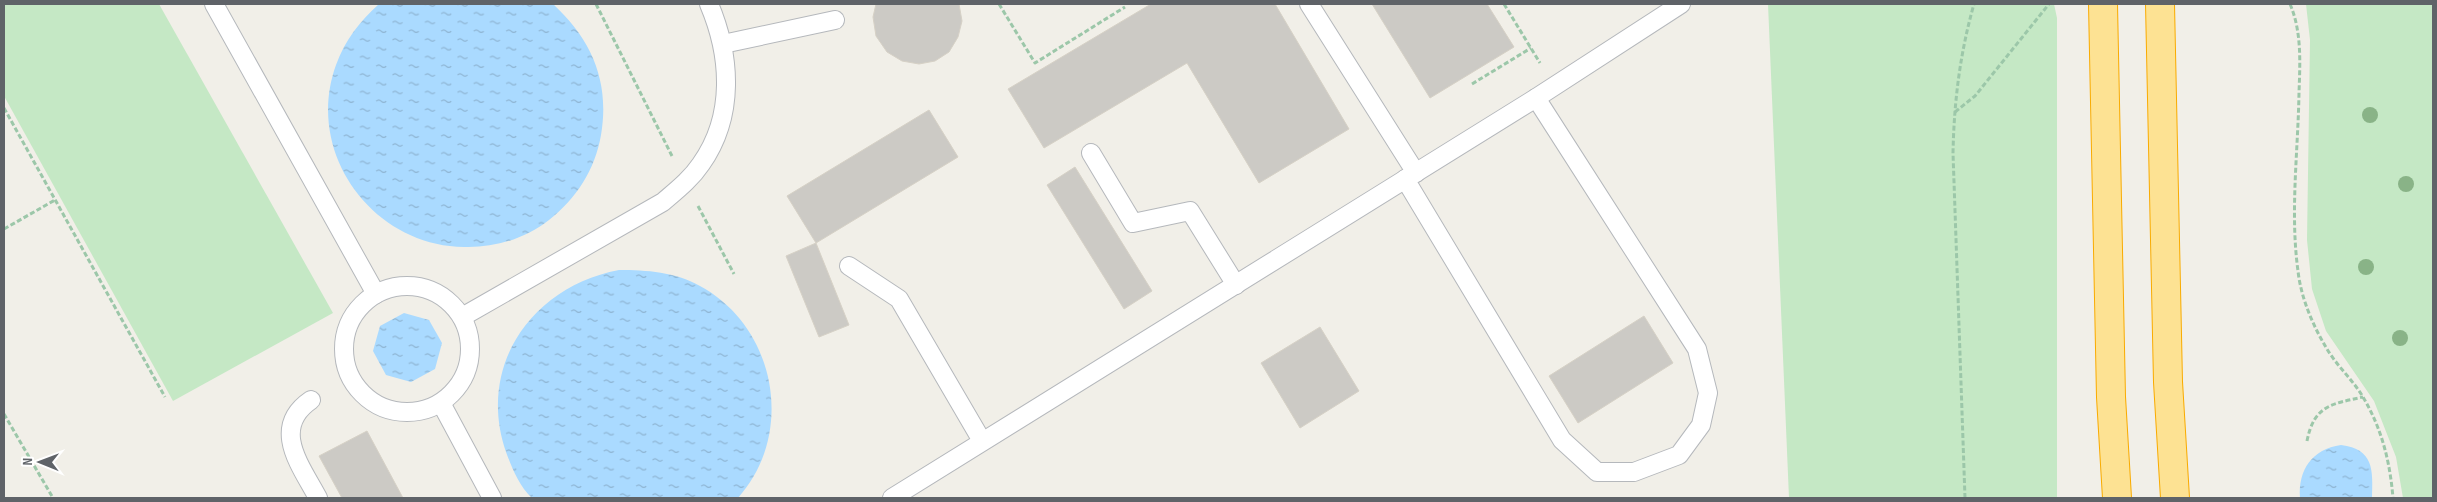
<svg xmlns="http://www.w3.org/2000/svg" width="2437" height="502" viewBox="0 0 2437 502" font-family="'Sofia Sans Condensed',sans-serif">
  <style>
    .green { fill: #c5e8c5 }
    .water { fill: url(#water-ripples) }
    .building { fill: #cccac5; stroke: #d6d1c6 }
    .lines { fill: none; stroke-linecap: round; stroke-linejoin: round }
    .service-casing { stroke: #b5b8bc; stroke-width: 20 }
    .motorway-casing { stroke: #f9ab00; stroke-width: 30 }
    .path { stroke: #9cc7a9; stroke-width: 3; stroke-dasharray: 5 2.5; stroke-linecap: butt }
    .service { stroke: #fff; stroke-width: 18 }
    .motorway { stroke: #fde293; stroke-width: 28 }
    .tree { fill: #89b387 }
  </style>
  <defs>
    <pattern id="water-ripples" width="26" height="14" patternUnits="userSpaceOnUse" patternTransform="scale(1.25)"><rect width="26" height="14" fill="#aadaff"/><path d="M2 4q2-2 4 0t4 0M15 11q2-2 4 0t4 0" fill="none" stroke="#8eb4d2"/></pattern>
  </defs>
  <rect width="100%" height="100%" fill="#f1efe8"/>
  <g class="green">
    <polygon points="4,4 159,4 333,313 173,401 4,96"/>
    <polygon points="1768,4 2054,4 2057,18 2057,498 1789,498"/>
    <polygon points="2306,4 2433,4 2433,498 2403,498 2396,457 2374,401 2326,331 2312,289 2307,240 2310,40"/>
  </g>
  <g class="water">
    <path d="M379 4H553C592 40 610 82 601 135 595 170 576 199 549 220 525 239 494 248 464 247 373 246 304 153 336 65 345 40 360 21 379 4Z"/>
    <path d="M619 270C647 270 675 272 700 286 776 327 796 433 738 498H532C519 486 512 468 506 452 476 365 533 286 619 270Z"/>
    <polygon points="404,313 429,320 442,343 435,369 411,382 386,375 373,351 380,326"/>
    <path d="M2341 445C2374 449 2373 470 2372 498H2300C2298 470 2312 449 2341 445Z"/>
  </g>
  <g class="building">
    <polygon points="876,4 959,4 962,21 958,37 949,52 935,61 919,64 902,61 887,52 876,36 873,17"/>
    <polygon points="1151,4 1275,4 1349,129 1259,183 1187,63 1044,148 1008,89"/>
    <polygon points="1372,4 1487,4 1514,47 1430,98"/>
    <polygon points="929,110 958,157 816,243 787,196"/>
    <polygon points="1075,167 1152,291 1124,309 1047,185"/>
    <polygon points="816,243 849,325 819,337 786,256"/>
    <polygon points="1644,316 1673,363 1578,423 1549,376"/>
    <polygon points="1320,327 1359,391 1300,428 1261,363"/>
    <polygon points="367,431 403,498 342,498 319,456"/>
  </g>
  <g class="lines">
    <g class="service-casing">
      <g id="service">
        <polyline points="214,4 376,294"/>
        <polyline points="1309,4 1416,173"/>
        <polyline points="723,44 835,20"/>
        <polyline points="1091,153 1133,223 1190,211 1236,285"/>
        <polyline points="1405,179 1562,440 1597,472 1634,472 1679,455 1701,425 1708,393 1697,349 1536,98"/>
        <polyline points="849,266 899,299 982,441"/>
        <circle cx="407" cy="349" r="63"/>
        <path d="M462 317 663 202C677 190 691 179 701 164 735 116 731 56 709 4"/>
        <path d="M311 400C270 428 301 466 318 498"/>
        <polyline points="441,403 492,498"/>
        <polyline points="892,498 1536,98 1681,4"/>
      </g>
    </g>
    <g class="motorway-casing">
      <g id="motorway">
        <polyline points="2103,4 2111,397 2117,498"/>
        <polyline points="2160,4 2168,382 2175,498"/>
      </g>
    </g>
    <g class="path">
      <polyline points="596,4 672,156"/>
      <polyline points="999,4 1035,63 1125,7"/>
      <polyline points="1504,4 1540,63"/>
      <path d="M2290 4C2302 32 2300 63 2299 93 2298 152 2290 213 2298 271 2301 298 2313 326 2327 349 2337 366 2353 380 2363 397 2382 429 2390 462 2393 498"/>
      <polyline points="1472,84 1531,48"/>
      <polyline points="4,108 165,397"/>
      <polyline points="1955,112 1975,96 2049,4"/>
      <polyline points="698,206 734,274"/>
      <polyline points="4,229 55,200"/>
      <polyline points="4,414 53,498"/>
      <path d="M2307 441C2314 405 2332 404 2363 397"/>
      <path d="M1965 498 1953 153C1954 102 1960 53 1974 4"/>
    </g>
    <use href="#service" class="service"/>
    <use href="#motorway" class="motorway"/>
  </g>
  <g class="tree">
    <circle cx="2370" cy="115" r="8"/>
    <circle cx="2406" cy="184" r="8"/>
    <circle cx="2366" cy="267" r="8"/>
    <circle cx="2400" cy="338" r="8"/>
  </g>
  <rect width="2437" height="502" fill="none" stroke="#5f6368" stroke-width="10"/>
  <g transform="translate(40 462) rotate(271)" stroke="#ffffff" stroke-width="4" paint-order="stroke">
  <path d="M0-4L9 19L0 12L-9 19Z" fill="#5f6368"/>
  <text y="-8" font-size="14" font-weight="bold" text-anchor="middle" fill="#5f6368">N</text>
  </g>
</svg>
